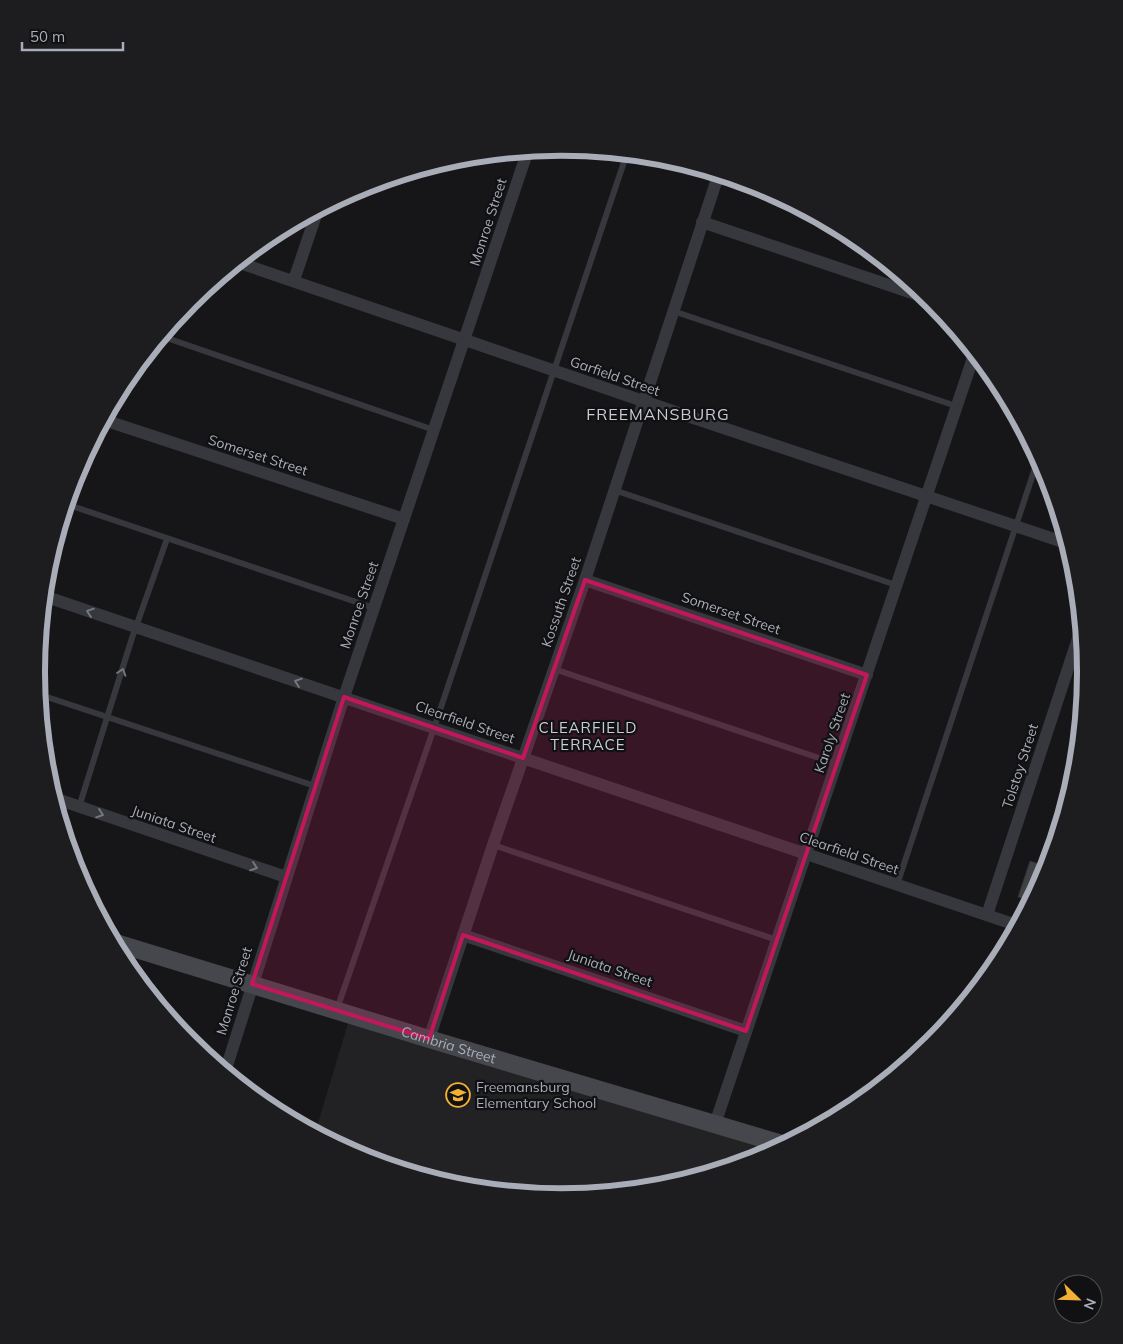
<svg xmlns="http://www.w3.org/2000/svg" width="1123" height="1344" viewBox="0 0 1123 1344" font-family="Mulish,sans-serif">
  <style>
    .built { fill: #222225 }
    .green { fill: #1e261f }
    .building { fill: #404145; stroke: #303034 }
    .lines { fill: none; stroke-linecap: round; stroke-linejoin: round }
    .lane { stroke: #37383d; stroke-width: 6 }
    .street { stroke: #37383d; stroke-width: 12 }
    .secondary { stroke: #45474d; stroke-width: 18 }
    .oneway { stroke: #757881 }
    .marked { fill: #c2185b; fill-opacity: 0.2; stroke: #c2185b; stroke-width: 4; stroke-linejoin: round }
    .labels { text-anchor: middle; dominant-baseline: central; stroke-width: 4.5; stroke-linejoin: round; paint-order: stroke }
    .street-label { font-size: 14px; fill: #a8adb8; stroke: #111113 }
    .poi-label { font-size: 14px; fill: #a8adb8; stroke: #111113; text-anchor: start }
    .neighbourhood-label { font-size: 15px; letter-spacing: 1px; fill: #c9ccd4; stroke: #111113 }
    .quarter-label { font-size: 16px; letter-spacing: 1px; fill: #c9ccd4; stroke: #111113 }
    .rim { fill: none; stroke: #a8adb8; stroke-width: 6 }
  </style>
  <rect width="100%" height="100%" fill="#161618"/>
  <polygon class="built" points="349,1020 464,1056 754,1145 748,1162 664,1187 561,1197 459,1187 360,1157 315,1133"/>
  <polygon class="green" points="754,1145 774,1151 762,1157 748,1162"/>
  <polygon class="building" points="1030,861 1048,867 1032,901 1018,897"/>
  <g class="lines">
    <g class="lane">
      <polyline points="673,311 956,406"/>
      <polyline points="161,336 434,430"/>
      <polyline points="614,490 896,585"/>
      <polyline points="66,504 374,608"/>
      <polyline points="554,669 837,764"/>
      <polyline points="38,694 315,786"/>
      <polyline points="79,807 132,638 167,539"/>
      <polyline points="493,845 777,940"/>
      <polyline points="897,885 1039,456"/>
      <polyline points="337,1009 434,728 627,153"/>
    </g>
    <g class="street">
      <polyline points="702,222 933,300"/>
      <polyline points="237,262 643,401 1069,544"/>
      <polyline points="294,280 318,209"/>
      <polyline points="104,420 404,519"/>
      <polyline points="68,498 78,468"/>
      <polyline points="585,580 867,675"/>
      <polyline points="44,596 1019,926"/>
      <polyline points="54,798 286,877"/>
      <polyline points="987,915 1082,626"/>
      <polyline points="463,935 746,1031"/>
      <polyline points="429,1039 493,845 585,580 719,173"/>
      <polyline points="225,1072 344,697 528,150"/>
      <polyline points="715,1124 975,352"/>
    </g>
    <path class="secondary" id="s1" d="M113 942 429 1039 785 1145"/>
  </g>
  <defs><path id="oneway-chevron" d="M-2-3.5L2.5 0L-2 3.5" fill="none" stroke-width="1.6" stroke-linecap="round" stroke-linejoin="round" transform="scale(1.25)"/></defs>
  <g class="oneway">
    <use href="#oneway-chevron" transform="translate(90 612) rotate(-161)"/>
    <use href="#oneway-chevron" transform="translate(122 672) rotate(-72)"/>
    <use href="#oneway-chevron" transform="translate(298 682) rotate(-161)"/>
    <use href="#oneway-chevron" transform="translate(100 814) rotate(19)"/>
    <use href="#oneway-chevron" transform="translate(254 867) rotate(19)"/>
  </g>
  <path class="marked" d="M585 580 867 675 746 1031 463 935 429 1039 252 984 344 697 523 758Z"/>
  <defs>
    <g id="school-ring" transform="scale(1.25)"><circle r="9.5" fill="#111113" stroke="#f2b134" stroke-width="1.5"/><path d="M0-5L7-2L0 1L-7-2ZM-4 1L0 2.5L4 1V4Q0 6-4 4Z" fill="#f2b134"/></g>
  </defs>
  <g fill-rule="evenodd">
    <use href="#school-ring" x="458" y="1095"/>
  </g>
  <g class="labels">
    <g class="street-label">
      <text transform="translate(488 222) rotate(-72)">Monroe Street</text>
      <text transform="translate(615 376) rotate(19)">Garfield Street</text>
      <text transform="translate(258 455) rotate(18)">Somerset Street</text>
      <text transform="translate(561 602) rotate(-71)">Kossuth Street</text>
      <text transform="translate(359 605) rotate(-71)">Monroe Street</text>
      <text transform="translate(731 613) rotate(19)">Somerset Street</text>
      <text transform="translate(465 722) rotate(19)">Clearfield Street</text>
      <text transform="translate(832 733) rotate(-71)">Karoly Street</text>
      <text transform="translate(1020 766) rotate(-72)">Tolstoy Street</text>
      <text transform="translate(174 824) rotate(19)">Juniata Street</text>
      <text transform="translate(849 853) rotate(19)">Clearfield Street</text>
      <text transform="translate(610 968) rotate(19)">Juniata Street</text>
      <text transform="translate(234 991) rotate(-73)">Monroe Street</text>
      <text stroke="none"><textPath href="#s1" startOffset="351">Cambria Street</textPath></text>
    </g>
    <g class="poi-label">
      <text x="476" y="1087">Freemansburg<tspan x="476" dy="16">Elementary School</tspan></text>
    </g>
    <g class="neighbourhood-label">
      <text x="588" y="727">CLEARFIELD<tspan x="588" dy="17">TERRACE</tspan></text>
    </g>
    <g class="quarter-label">
      <text x="658" y="414">FREEMANSBURG</text>
    </g>
  </g>
  <path d="M0 0H1123V1344H0ZM45 672a516 516 0 1 1 1032 0a516 516 0 1 1-1032 0Z" fill="#1d1d20" fill-rule="evenodd"/>
  <path class="rim" d="M45 672a516 516 0 1 1 1032 0a516 516 0 1 1-1032 0Z"/>
  <g transform="translate(1078 1299) rotate(113)"><circle r="24" fill="#111113" stroke="#4d4f55"/>
  <path d="M0-4L9 19L0 12L-9 19Z" fill="#f2b134"/>
  <text y="-8" font-size="14" font-weight="bold" text-anchor="middle" fill="#a8adb8">N</text>
  </g>
  <path d="M22 42v8h101v-8" fill="none" stroke="#a8adb8" stroke-width="2.5"/>
  <text x="30" y="42" font-size="15" fill="#a8adb8" stroke="#111113" stroke-width="4" paint-order="stroke">50 m</text>
</svg>
